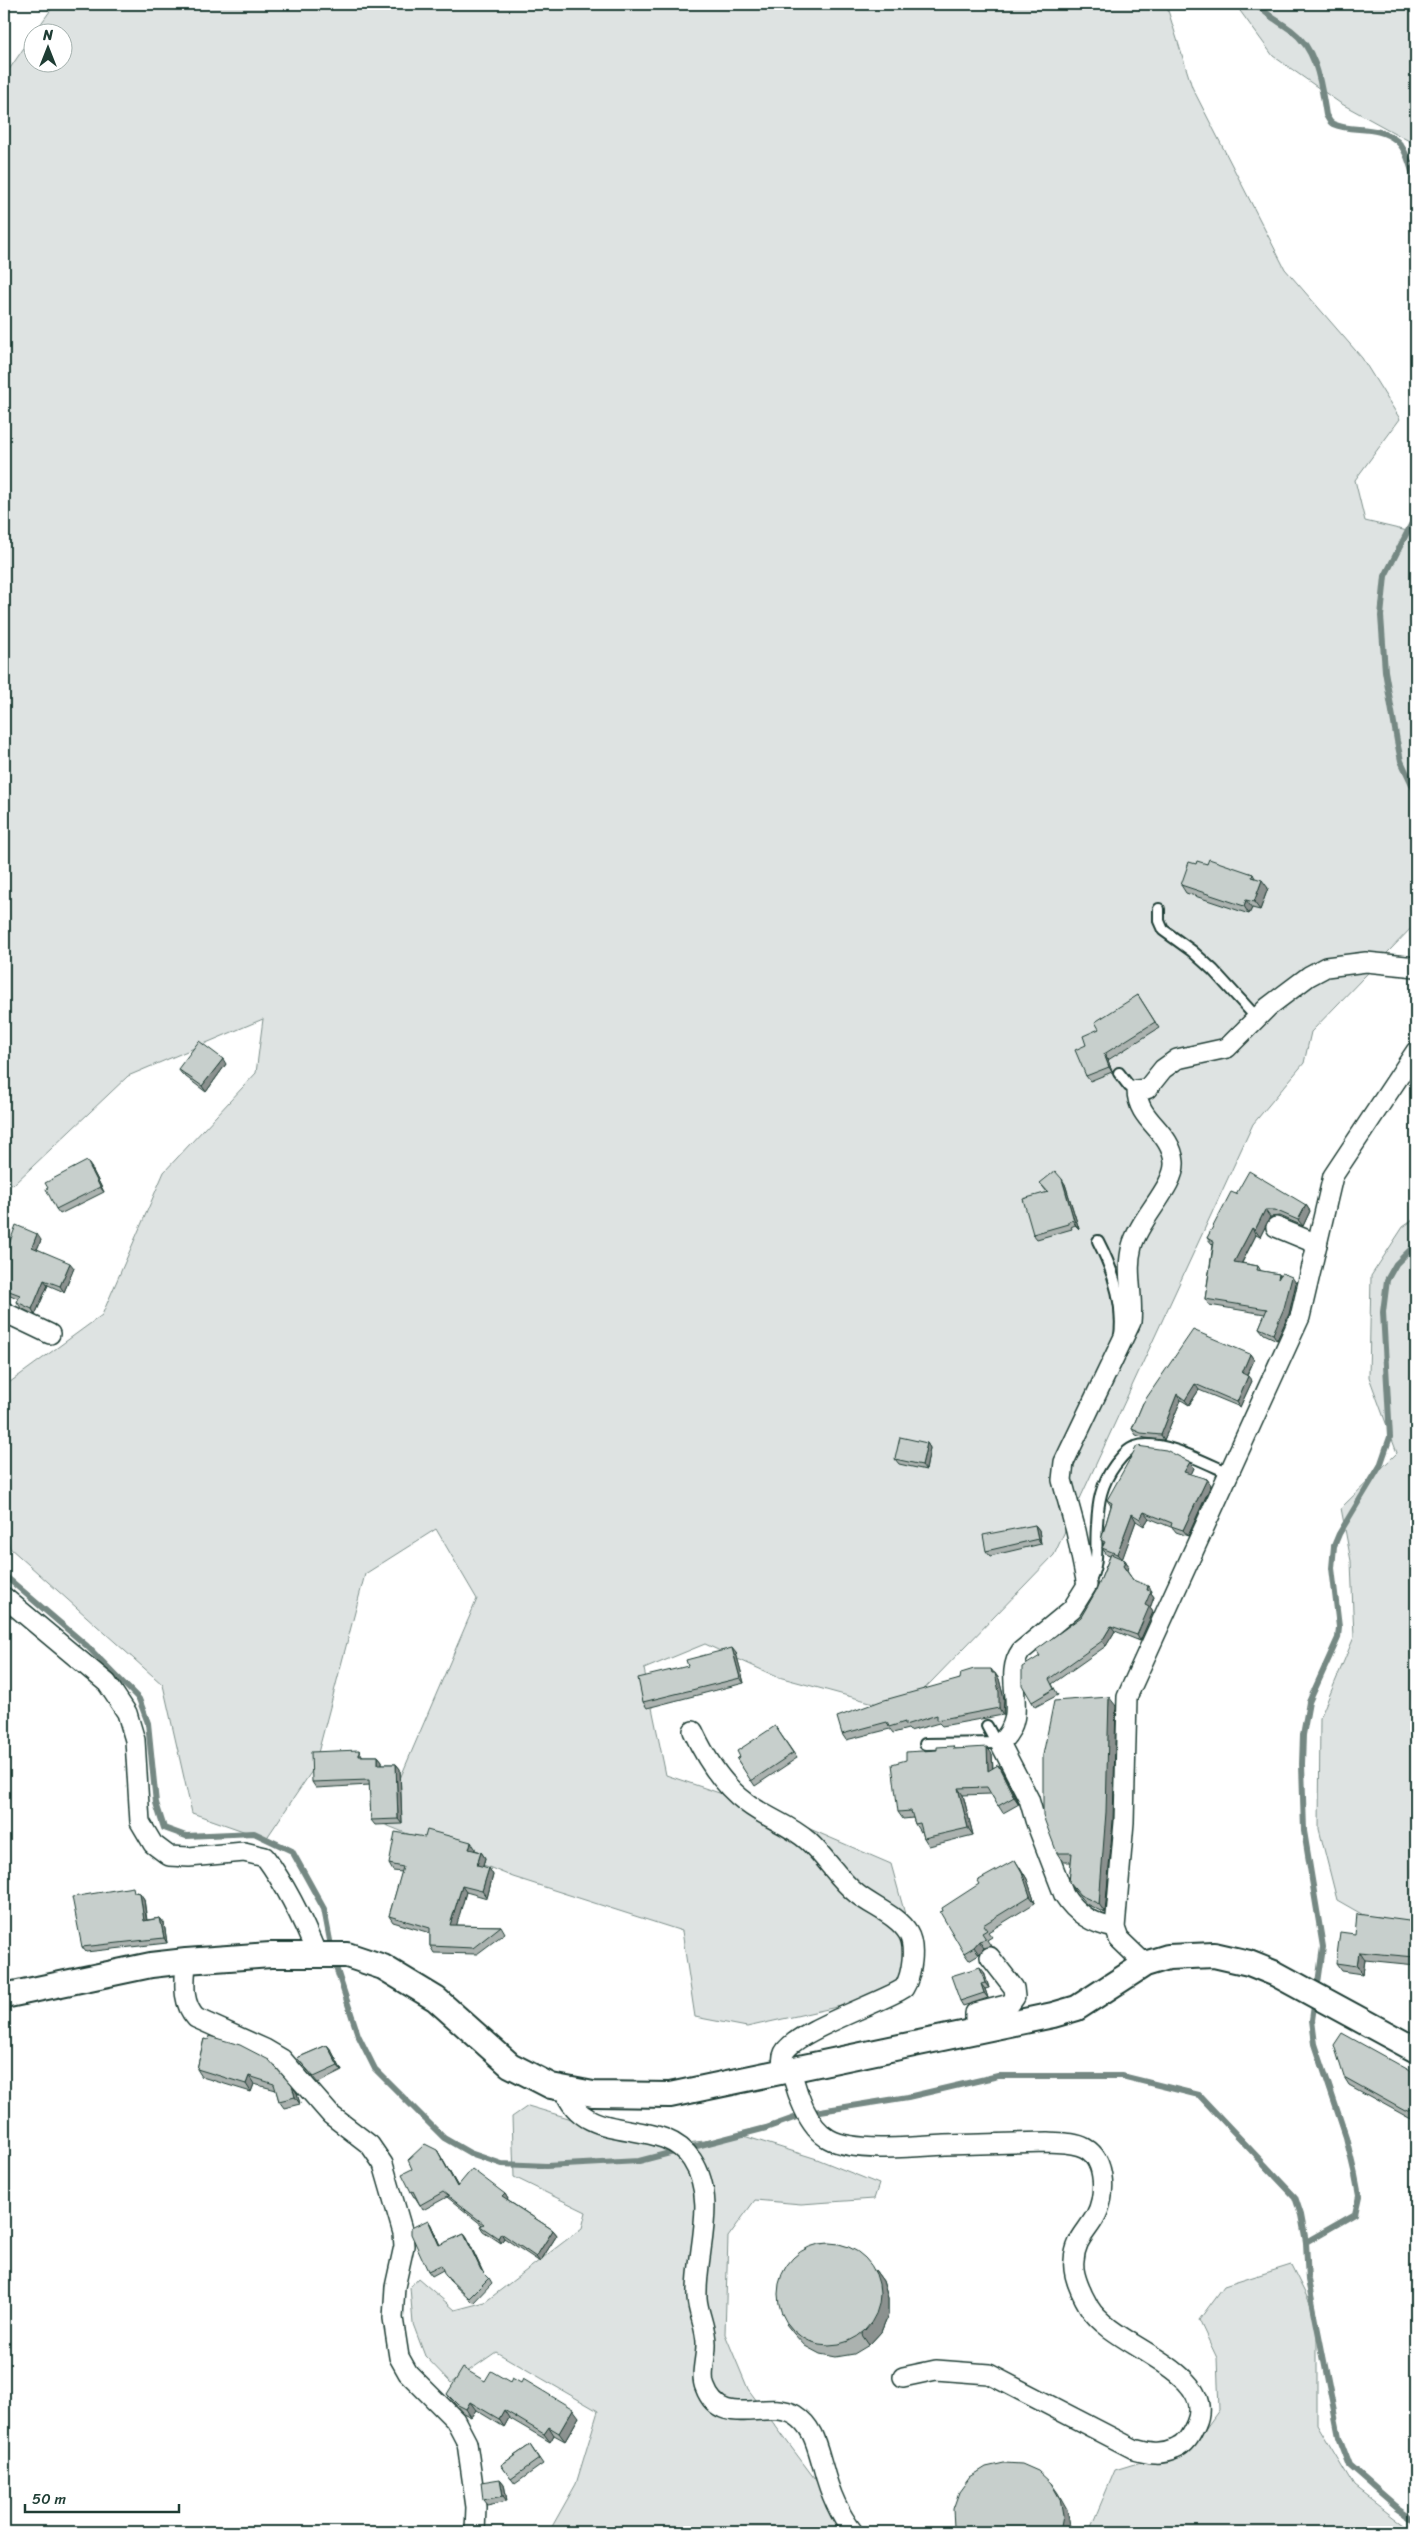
<svg xmlns="http://www.w3.org/2000/svg" width="1420" height="2536" viewBox="0 0 1420 2536" font-family="Sriracha,sans-serif">
  <style>
    .green { fill: #dee3e2; stroke: #7e908b }
    .lines { fill: none; stroke-linecap: round; stroke-linejoin: round }
    .stream { stroke: #758883; stroke-width: 6 }
    .service-casing { stroke: #1f3d34; stroke-width: 14 }
    .minor-casing { stroke: #1f3d34; stroke-width: 22 }
    .tertiary-casing { stroke: #1f3d34; stroke-width: 28 }
    .service { stroke: #fff; stroke-width: 10 }
    .minor { stroke: #fff; stroke-width: 19 }
    .tertiary { stroke: #fff; stroke-width: 24 }
    .wall { fill: #abb2af; stroke: #1f3d34 }
    .shaded-wall { fill: #8b918f; stroke: #1f3d34 }
    .building { fill: #c7cfcc; stroke: #1f3d34 }
  </style>
  <rect width="100%" height="100%" fill="#fff"/>
  <filter id="ink" filterUnits="userSpaceOnUse"><feTurbulence type="fractalNoise" baseFrequency=".02" numOctaves="2"/><feDisplacementMap in="SourceGraphic" scale="10" xChannelSelector="R" yChannelSelector="G"/><feConvolveMatrix kernelMatrix="1 2 1 2 8 2 1 2 1" color-interpolation-filters="sRGB"/></filter>
  <g filter="url(#ink)">
    <g class="green">
      <polygon points="55,4 1166,4 1192,87 1285,269 1362,358 1400,419 1355,480 1365,521 1416,533 1416,923 1311,1032 1304,1063 1253,1124 1054,1555 903,1711 775,1676 705,1644 644,1669 666,1775 752,1804 891,1864 913,1943 895,1994 747,2027 695,2017 682,1931 513,1877 381,1823 477,1599 436,1529 365,1574 314,1768 266,1839 192,1813 163,1685 10,1548 4,1525 4,1396 6,1385 102,1315 164,1172 256,1073 263,1019 128,1076 13,1185 4,1178 4,77 32,36 32,62 62,62 62,32 35,32"/>
      <polygon points="1235,4 1416,4 1416,162 1411,142 1340,103 1273,56"/>
      <polygon points="1416,1218 1416,1945 1337,1900 1319,1829 1320,1718 1354,1637 1351,1561 1341,1508 1397,1453 1369,1377 1371,1276 1403,1227"/>
      <polygon points="528,2106 663,2146 744,2136 817,2159 879,2184 874,2199 801,2204 755,2200 728,2237 725,2334 748,2389 832,2502 861,2532 549,2532 576,2484 598,2411 496,2352 451,2383 425,2356 413,2324 410,2287 418,2278 455,2310 485,2302 582,2228 586,2212 514,2177 512,2117"/>
      <polygon points="1291,2265 1317,2317 1317,2424 1354,2486 1414,2532 1089,2532 1115,2470 1193,2446 1219,2410 1217,2358 1199,2320 1224,2286"/>
    </g>
    <g class="lines">
      <g class="stream">
        <path d="M1257 4C1267 16 1279 21 1291 30 1318 50 1321 85 1326 115 1328 118 1329 122 1333 124 1352 133 1377 124 1397 141 1408 151 1411 171 1416 184"/>
        <polyline points="1416,515 1385,576 1381,616 1385,671 1397,741 1401,761 1416,793"/>
        <polyline points="4,1575 87,1646 139,1699 148,1723 156,1803 164,1828 186,1836 254,1833 292,1851 324,1909 332,1951"/>
        <polyline points="334,1961 358,2035 375,2069 444,2138 470,2153 502,2164 546,2166 639,2161 766,2128 808,2113 908,2097 998,2076 1122,2076 1199,2095 1295,2197 1301,2215 1306,2242 1308,2280 1339,2437 1350,2466 1397,2507 1416,2520"/>
        <polyline points="1317,1990 1323,1947 1304,1831 1302,1764 1303,1735 1309,1702 1338,1638 1339,1627 1332,1568 1334,1546 1339,1534 1380,1466 1390,1437 1383,1312 1387,1280 1396,1264 1416,1244"/>
        <polyline points="1306,2242 1355,2214 1359,2196 1355,2175 1346,2137 1315,2044 1312,2020 1315,1999"/>
      </g>
      <g class="service-casing">
        <g id="service">
          <polyline points="1159,909 1159,921 1163,930 1192,951 1213,970 1256,1017"/>
          <polyline points="1119,1073 1129,1086 1137,1090"/>
          <path d="M1098 1241C1113 1270 1124 1303 1120 1336"/>
          <path d="M1088 1584C1100 1562 1095 1549 1097 1525 1098 1502 1101 1484 1115 1465 1120 1459 1127 1449 1135 1447 1160 1438 1206 1463 1229 1473"/>
          <polyline points="925,1744 1000,1743 994,1739 987,1726"/>
        </g>
      </g>
      <g class="minor-casing">
        <g id="minor">
          <polyline points="1276,1227 1317,1244"/>
          <polyline points="4,1312 50,1334"/>
          <path d="M4 1597 107 1683 127 1713 135 1740 140 1822 153 1844 169 1856 189 1857 244 1852 265 1857C287 1887 303 1920 317 1955"/>
          <path d="M693 1731C706 1759 722 1785 747 1803 766 1818 789 1824 808 1841 826 1857 838 1879 857 1894 873 1907 897 1915 908 1933 916 1946 912 1975 904 1988 881 2003 795 2031 784 2053 781 2059 783 2066 784 2072"/>
          <path d="M1115 1928C1092 1924 1076 1914 1064 1895L1035 1820 1029 1799 1000 1743C1032 1714 1001 1679 1021 1651L1072 1609 1087 1585 1076 1531 1062 1480 1064 1462 1131 1322C1134 1296 1125 1272 1132 1246 1139 1219 1176 1185 1174 1162 1171 1130 1137 1121 1137 1090L1147 1089 1163 1069 1177 1059 1227 1048 1268 1007 1309 976 1326 967 1366 962 1416 967"/>
          <path d="M186 1961C185 1981 181 2002 196 2018L265 2049 282 2059 331 2115 370 2145 383 2164 403 2233 404 2246 395 2287 393 2318 399 2357 408 2373 455 2420 467 2443 476 2507 475 2532"/>
          <polyline points="1145,1964 1119,1939 1115,1928 1124,1822 1127,1697 1300,1317 1333,1176 1416,1051"/>
          <polyline points="975,2031 975,2013 1010,2004 1015,1997 1014,1988 990,1957"/>
          <path d="M791 2070C797 2093 807 2127 829 2139 854 2153 916 2147 945 2145 980 2144 1014 2143 1048 2142 1060 2143 1074 2142 1085 2148 1107 2160 1106 2199 1095 2217 1086 2233 1075 2240 1074 2261 1072 2274 1082 2295 1089 2307 1112 2347 1219 2371 1196 2424 1191 2435 1186 2445 1175 2449 1160 2456 1149 2453 1134 2449L989 2374 936 2370 903 2377"/>
          <path d="M564 2089C585 2149 661 2113 692 2160 719 2201 695 2253 697 2298 698 2314 707 2329 706 2346 706 2358 700 2376 705 2387 721 2431 766 2398 795 2415 814 2427 817 2448 823 2467 829 2490 838 2513 853 2532"/>
        </g>
      </g>
      <g class="tertiary-casing">
        <polyline id="tertiary" points="4,1996 151,1965 186,1961 271,1955 347,1955 383,1967 436,1999 510,2065 551,2086 593,2094 670,2095 1053,2015 1077,2008 1145,1964 1168,1957 1214,1955 1249,1963 1276,1974 1416,2050"/>
      </g>
      <use href="#service" class="service"/>
      <use href="#minor" class="minor"/>
      <use href="#tertiary" class="tertiary"/>
    </g>
    <g class="wall">
      <polygon points="1196,864 1207,864 1253,874 1255,878 1268,888 1260,910 1252,908 1249,914 1186,893 1181,885"/>
      <polygon points="1138,995 1159,1028 1108,1060 1112,1072 1090,1081 1086,1076 1086,1045 1099,1029"/>
      <polygon points="226,1064 206,1092 182,1074 178,1069"/>
      <polygon points="91,1167 104,1192 60,1214 56,1209"/>
      <polygon points="1040,1183 1065,1184 1079,1229 1075,1225 1071,1227 1072,1229 1037,1239 1033,1234 1047,1192"/>
      <polygon points="1236,1194 1306,1205 1310,1211 1303,1226 1280,1216 1270,1217 1260,1237 1256,1235 1242,1263 1258,1266 1261,1271 1279,1274 1280,1276 1296,1283 1289,1314 1277,1340 1264,1334 1259,1328 1265,1314 1209,1305 1205,1299 1213,1245 1212,1244 1207,1238"/>
      <polygon points="41,1240 37,1249 74,1268 64,1292 48,1285 35,1315 21,1308 17,1302 19,1299 4,1292 4,1258"/>
      <polygon points="1250,1354 1254,1360 1247,1376 1252,1381 1240,1407 1199,1390 1189,1405 1181,1400 1164,1440 1145,1438 1136,1435 1132,1429 1143,1403"/>
      <polygon points="927,1443 930,1448 926,1470 899,1464 895,1459"/>
      <polygon points="1190,1462 1194,1468 1191,1474 1207,1479 1211,1485 1188,1536 1176,1532 1173,1528 1149,1518 1144,1526 1136,1521 1122,1559 1125,1560 1128,1565 1127,1571 1133,1580 1152,1591 1151,1593 1154,1597 1150,1608 1153,1612 1140,1641 1115,1631 1106,1646 1052,1684 1058,1695 1035,1707 1032,1702 1040,1656 1081,1617 1096,1591 1110,1556 1107,1555 1102,1548 1104,1544 1101,1540 1111,1506 1107,1500"/>
      <polygon points="1035,1525 1039,1530 1041,1544 990,1556 986,1551"/>
      <polygon points="736,1653 744,1683 647,1708 643,1702 688,1666"/>
      <polygon points="995,1673 999,1679 1004,1699 1003,1715 942,1726 939,1723 910,1731 908,1729 893,1733 890,1729 846,1740 842,1734 960,1679"/>
      <polygon points="1116,1706 1113,1821 1105,1913 1086,1904 1075,1891 1069,1882 1071,1862 1063,1862 1057,1853"/>
      <polygon points="775,1726 797,1758 755,1786 737,1759"/>
      <polygon points="955,1749 992,1754 993,1768 998,1765 1003,1773 1019,1804 1003,1813 991,1794 963,1795 973,1835 929,1846 924,1838 922,1831 920,1832 915,1824 913,1818 903,1819 898,1812"/>
      <polygon points="362,1755 362,1756 378,1756 382,1761 382,1764 396,1764 400,1769 402,1824 375,1825 371,1820 370,1785 316,1788 312,1782"/>
      <polygon points="475,1848 475,1850 481,1852 485,1858 483,1867 489,1868 493,1875 487,1898 466,1892 456,1925 501,1926 505,1933 477,1954 434,1953 430,1946 430,1933 393,1922 389,1916 402,1872 393,1871 389,1864"/>
      <polygon points="1020,1867 1027,1879 1035,1903 988,1932 992,1937 987,1940 991,1946 984,1948 979,1954 969,1960 964,1953"/>
      <polygon points="136,1892 140,1893 144,1899 147,1920 160,1918 164,1923 167,1943 86,1952 82,1947"/>
      <polygon points="1416,1922 1416,1965 1365,1960 1363,1974 1342,1971 1336,1963"/>
      <polygon points="984,1972 989,1988 985,1989 988,1998 963,2006 960,2001"/>
      <polygon points="204,2039 297,2093 300,2104 284,2108 279,2101 276,2090 254,2084 251,2092 202,2077 197,2069"/>
      <polygon points="327,2045 331,2050 342,2071 318,2083 297,2058"/>
      <polygon points="1416,2074 1416,2117 1411,2119 1349,2085 1344,2077"/>
      <polygon points="437,2150 458,2187 505,2194 508,2199 507,2200 553,2230 557,2235 540,2262 504,2238 501,2243 483,2231 480,2226 482,2225 447,2197 423,2210 415,2197 414,2197 411,2192 412,2169"/>
      <polygon points="428,2220 431,2225 440,2245 464,2234 467,2238 483,2272 489,2278 492,2283 473,2303 449,2280 443,2270 432,2276 428,2271"/>
      <polygon points="875,2270 883,2281 888,2298 888,2315 881,2332 869,2345 854,2354 836,2357 820,2354 805,2346 794,2334 786,2324"/>
      <polygon points="485,2381 510,2382 579,2417 565,2441 554,2435 550,2442 509,2418 504,2427 476,2410 471,2417 463,2413 453,2402 447,2394"/>
      <polygon points="530,2445 543,2464 515,2484 501,2465"/>
      <polygon points="500,2479 504,2484 507,2501 487,2505 483,2500"/>
    </g>
    <g class="shaded-wall">
      <polygon points="1262,880 1268,888 1260,910 1254,902"/>
      <polygon points="1246,900 1252,908 1249,914 1244,906"/>
      <polygon points="1104,1054 1108,1060 1112,1072 1109,1067"/>
      <polygon points="223,1059 226,1064 206,1092 202,1086"/>
      <polygon points="87,1161 91,1167 104,1192 100,1187"/>
      <polygon points="1062,1179 1065,1184 1079,1229 1075,1224"/>
      <polygon points="1306,1205 1310,1211 1303,1226 1298,1220"/>
      <polygon points="1265,1210 1270,1217 1260,1237 1255,1230"/>
      <polygon points="1252,1228 1256,1235 1239,1268 1234,1262"/>
      <polygon points="37,1234 41,1240 36,1252 32,1247"/>
      <polygon points="70,1263 74,1268 64,1292 60,1286"/>
      <polygon points="1292,1277 1296,1283 1289,1314 1277,1340 1273,1334"/>
      <polygon points="44,1280 48,1285 35,1315 32,1309"/>
      <polygon points="1250,1354 1254,1360 1245,1379 1242,1373"/>
      <polygon points="1248,1376 1252,1381 1240,1407 1237,1402"/>
      <polygon points="1195,1384 1199,1390 1189,1405 1185,1400"/>
      <polygon points="1177,1394 1181,1400 1164,1440 1161,1435"/>
      <polygon points="927,1443 930,1448 926,1470 922,1465"/>
      <polygon points="1190,1462 1194,1468 1189,1479 1184,1472"/>
      <polygon points="1207,1479 1211,1485 1188,1536 1183,1530"/>
      <polygon points="1144,1512 1149,1518 1144,1526 1140,1519"/>
      <polygon points="1132,1514 1136,1521 1122,1560 1117,1554"/>
      <polygon points="1035,1525 1039,1530 1041,1544 1038,1539"/>
      <polygon points="1125,1560 1128,1565 1127,1571 1123,1566"/>
      <polygon points="1148,1586 1152,1591 1151,1593 1154,1597 1150,1608 1153,1612 1140,1641 1137,1635 1147,1590"/>
      <polygon points="1111,1626 1115,1631 1106,1646 1102,1641"/>
      <polygon points="732,1648 736,1653 744,1683 740,1678"/>
      <polygon points="991,1669 999,1679 1004,1699 1003,1715 999,1708"/>
      <polygon points="1109,1697 1116,1706 1113,1821 1105,1913 1099,1904"/>
      <polygon points="987,1747 992,1754 993,1778 988,1771"/>
      <polygon points="359,1750 362,1755 363,1762 359,1756"/>
      <polygon points="378,1756 382,1761 382,1770 378,1764"/>
      <polygon points="396,1764 400,1769 402,1824 398,1819"/>
      <polygon points="998,1765 1003,1773 1019,1804 1014,1797"/>
      <polygon points="958,1788 963,1795 973,1835 968,1828"/>
      <polygon points="471,1842 475,1848 474,1855 469,1849"/>
      <polygon points="481,1852 485,1858 481,1872 477,1865"/>
      <polygon points="1015,1860 1027,1879 1035,1903 1030,1896"/>
      <polygon points="489,1868 493,1875 487,1898 482,1891"/>
      <polygon points="462,1886 466,1892 455,1931 450,1925"/>
      <polygon points="140,1893 144,1899 147,1926 144,1921"/>
      <polygon points="160,1918 164,1923 167,1943 164,1938"/>
      <polygon points="979,1941 984,1948 979,1954 974,1947"/>
      <polygon points="1359,1952 1365,1960 1363,1974 1357,1966"/>
      <polygon points="980,1967 984,1972 989,1988 985,1983"/>
      <polygon points="981,1984 985,1989 988,1998 984,1993"/>
      <polygon points="327,2045 331,2050 342,2071 338,2066"/>
      <polygon points="249,2076 254,2084 251,2092 246,2084"/>
      <polygon points="292,2086 297,2093 300,2104 295,2097"/>
      <polygon points="437,2150 440,2155 461,2192 457,2187"/>
      <polygon points="505,2194 508,2199 506,2202 502,2197"/>
      <polygon points="428,2220 431,2225 442,2250 439,2245"/>
      <polygon points="553,2230 557,2235 540,2262 536,2257"/>
      <polygon points="501,2233 504,2238 501,2243 498,2238"/>
      <polygon points="464,2234 467,2238 484,2275 481,2270"/>
      <polygon points="875,2270 883,2281 888,2298 888,2315 881,2332 869,2345 862,2335"/>
      <polygon points="470,2402 476,2410 471,2417 466,2409"/>
      <polygon points="573,2409 579,2417 565,2441 559,2433"/>
      <polygon points="504,2410 509,2418 504,2427 499,2419"/>
      <polygon points="549,2427 554,2435 550,2442 544,2434"/>
      <polygon points="500,2479 504,2484 507,2501 503,2496"/>
      <polygon points="1051,2483 1058,2493 1067,2509 1070,2526 1069,2532 1060,2532"/>
    </g>
    <g class="building">
      <polygon points="1209,859 1253,874 1252,877 1262,880 1254,902 1246,900 1244,906 1181,885 1189,862 1196,864 1197,861 1207,864"/>
      <polygon points="1138,995 1155,1022 1104,1054 1109,1067 1086,1076 1075,1050 1086,1045 1083,1036 1099,1029 1095,1022"/>
      <polygon points="199,1041 223,1059 202,1086 178,1069"/>
      <polygon points="87,1161 100,1187 56,1209 46,1189 48,1188 45,1183"/>
      <polygon points="1055,1171 1062,1179 1075,1224 1072,1220 1068,1222 1068,1224 1033,1234 1023,1199 1048,1192 1040,1183"/>
      <polygon points="1249,1171 1306,1205 1298,1220 1275,1210 1265,1210 1255,1230 1252,1228 1234,1262 1258,1266 1257,1270 1279,1274 1278,1279 1282,1273 1292,1277 1284,1308 1273,1334 1259,1328 1267,1309 1205,1299 1214,1242 1207,1238 1231,1192 1236,1194"/>
      <polygon points="16,1225 37,1234 32,1247 70,1263 60,1286 44,1280 32,1309 17,1302 20,1295 4,1289 4,1258"/>
      <polygon points="1193,1330 1250,1354 1242,1373 1248,1376 1237,1402 1195,1384 1185,1400 1177,1394 1161,1435 1141,1433 1132,1429 1143,1403"/>
      <polygon points="900,1437 927,1443 922,1465 895,1459"/>
      <polygon points="1137,1446 1166,1450 1190,1462 1184,1472 1207,1479 1183,1530 1171,1526 1172,1523 1144,1512 1140,1519 1132,1514 1117,1554 1102,1548 1105,1542 1101,1540 1112,1503 1107,1500"/>
      <polygon points="1035,1525 1038,1539 986,1551 983,1535"/>
      <polygon points="1111,1554 1125,1560 1123,1566 1133,1580 1148,1586 1147,1590 1151,1591 1145,1605 1149,1607 1137,1635 1111,1626 1102,1641 1049,1679 1054,1689 1032,1702 1022,1685 1022,1667 1040,1656 1036,1650 1081,1617 1096,1591"/>
      <polygon points="732,1648 740,1678 643,1702 638,1678 688,1666 686,1660"/>
      <polygon points="974,1669 991,1669 992,1673 995,1673 999,1692 999,1708 937,1720 937,1715 905,1725 905,1722 889,1727 887,1722 842,1734 837,1717 881,1701 960,1679 961,1673"/>
      <polygon points="1109,1697 1106,1812 1099,1904 1080,1895 1069,1882 1072,1853 1057,1853 1043,1816 1043,1755 1054,1701"/>
      <polygon points="775,1726 793,1753 751,1781 737,1759 740,1757 737,1751"/>
      <polygon points="953,1746 954,1749 987,1747 988,1771 998,1765 1014,1797 998,1806 987,1787 958,1788 968,1828 924,1838 920,1823 915,1824 911,1811 898,1812 892,1764 906,1760 906,1752 937,1750 937,1747"/>
      <polygon points="359,1750 359,1756 378,1756 378,1764 396,1764 398,1819 371,1820 369,1780 312,1782 311,1752"/>
      <polygon points="427,1830 471,1842 469,1849 481,1852 477,1865 489,1868 482,1891 462,1886 450,1925 501,1926 473,1948 430,1946 430,1928 389,1916 403,1867 389,1864 395,1832 425,1837"/>
      <polygon points="1015,1860 1022,1872 1030,1896 983,1925 987,1930 982,1933 986,1939 979,1941 974,1947 964,1953 940,1912 943,1911 942,1908 979,1884 977,1881"/>
      <polygon points="133,1887 134,1892 140,1893 144,1921 160,1918 164,1938 82,1947 72,1897"/>
      <polygon points="1357,1914 1416,1922 1416,1946 1415,1957 1359,1952 1357,1966 1336,1963 1340,1932 1355,1934"/>
      <polygon points="980,1967 985,1983 981,1984 984,1993 960,2001 951,1976"/>
      <polygon points="1342,2033 1416,2074 1416,2108 1405,2111 1344,2077 1334,2045"/>
      <polygon points="209,2036 240,2045 269,2060 292,2086 295,2097 279,2101 274,2084 249,2076 246,2084 197,2069 204,2039 208,2040"/>
      <polygon points="327,2045 338,2066 314,2077 297,2058"/>
      <polygon points="425,2144 437,2150 457,2187 472,2169 505,2194 502,2197 553,2230 536,2257 501,2233 498,2238 480,2226 484,2224 443,2192 420,2205 413,2191 411,2192 402,2174 412,2169 408,2160"/>
      <polygon points="428,2220 439,2245 464,2234 481,2270 489,2278 469,2298 445,2275 441,2265 428,2271 411,2234 411,2228"/>
      <circle cx="829" cy="2294" r="51"/>
      <polygon points="463,2368 485,2381 491,2371 510,2382 512,2378 521,2383 523,2379 573,2409 559,2433 549,2427 544,2434 504,2410 499,2419 470,2402 466,2409 458,2405 447,2394"/>
      <polygon points="530,2445 539,2459 511,2479 501,2465"/>
      <polygon points="1004,2463 1022,2464 1038,2471 1051,2483 1060,2499 1063,2516 1060,2532 956,2532 954,2527 953,2509 959,2492 970,2477 986,2467"/>
      <polygon points="500,2479 503,2496 483,2500 481,2482"/>
    </g>
  </g>
  <rect width="1420" height="2536" fill="none" stroke="#fff" stroke-width="20"/>
  <rect x="10" y="10" width="1400" height="2516" fill="none" stroke="#1f3d34" stroke-width="2" filter="url(#ink)"/>
  <g transform="translate(48 48)"><circle r="24" fill="#ffffff" stroke="#a5b1ae"/>
  <path d="M0-4L9 19L0 12L-9 19Z" fill="#1f3d34"/>
  <text y="-8" font-size="14" font-weight="bold" text-anchor="middle" fill="#1f3d34">N</text>
  </g>
  <path d="M25 2504v8h154v-8" fill="none" stroke="#1f3d34" stroke-width="2.5"/>
  <text x="32" y="2504" font-size="15" fill="#1f3d34" stroke="#ffffff" stroke-width="4" paint-order="stroke">50 m</text>
</svg>
